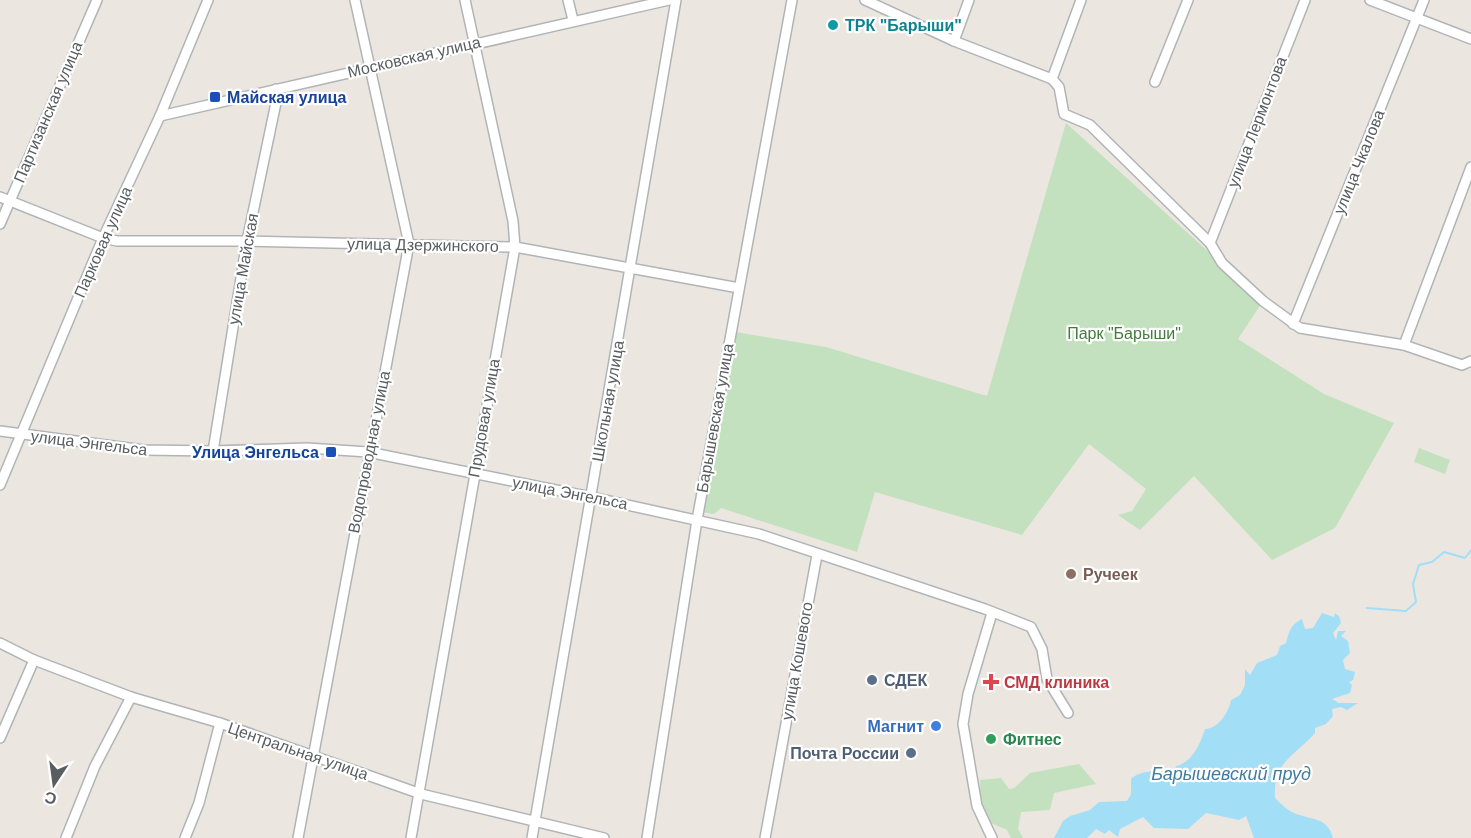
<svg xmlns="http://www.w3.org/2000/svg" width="1471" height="838" viewBox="0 0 1471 838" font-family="Helvetica,sans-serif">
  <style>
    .green { fill: #c3e1be }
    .water { fill: #a3def7 }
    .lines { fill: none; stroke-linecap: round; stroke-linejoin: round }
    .stream { stroke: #a3def7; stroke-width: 2 }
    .minor-casing { stroke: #b1b4b7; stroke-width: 12 }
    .minor { stroke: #fff; stroke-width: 9 }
    .culture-dot { fill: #0f9aa8; stroke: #fff; stroke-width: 2 }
    .transit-dot { fill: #1a4fb4; stroke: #fff; stroke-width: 2 }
    .education-dot { fill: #8d6e63; stroke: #fff; stroke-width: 2 }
    .service-dot { fill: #5c6f8a; stroke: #fff; stroke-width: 2 }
    .health-dot { fill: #e0444e; stroke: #fff; stroke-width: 2 }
    .shop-dot { fill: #3f7fe0; stroke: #fff; stroke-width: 2 }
    .leisure-dot { fill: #2e9e5b; stroke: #fff; stroke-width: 2 }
    .labels { text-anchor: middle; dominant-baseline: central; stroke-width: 4.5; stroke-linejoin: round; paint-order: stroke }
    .culture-label { font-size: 16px; font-weight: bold; fill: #0d838f; stroke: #fff; text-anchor: start }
    .street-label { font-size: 16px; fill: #595d60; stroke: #fff }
    .transit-label { font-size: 16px; font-weight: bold; fill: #164399; stroke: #fff; text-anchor: start }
    .park-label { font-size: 16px; fill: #407d3a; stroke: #fff }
    .education-label { font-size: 16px; font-weight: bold; fill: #785e54; stroke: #fff; text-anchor: start }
    .service-label { font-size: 16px; font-weight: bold; fill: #4e5e75; stroke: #fff; text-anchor: start }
    .health-label { font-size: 16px; font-weight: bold; fill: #be3a42; stroke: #fff; text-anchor: start }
    .shop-label { font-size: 16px; font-weight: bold; fill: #366cbe; stroke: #fff; text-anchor: end }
    .leisure-label { font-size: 16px; font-weight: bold; fill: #27864d; stroke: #fff; text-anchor: start }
    .water-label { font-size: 18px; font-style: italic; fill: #417b9e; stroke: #fff }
  </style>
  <rect width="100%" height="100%" fill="#ebe7e0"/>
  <g class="green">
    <polygon points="1066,123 1263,301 1238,339 1324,394 1394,423 1335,528 1272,560 1194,476 1140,530 1118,515 1132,511 1146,489 1089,444 1022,535 875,492 857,552 721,508 714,514 701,512 735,332 826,347 987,396"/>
    <polygon points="1419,448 1450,460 1445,474 1414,462"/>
    <polygon points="1079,764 1096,784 1054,793 1050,810 1021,812 1018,829 1023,838 1011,838 1007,830 989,822 981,803 980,780 1001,778 1009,789 1014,788 1030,773"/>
  </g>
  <path class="water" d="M1322 613 1334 617 1335 613 1339 616 1341 623 1333 633 1336 640 1338 631H1346L1341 636 1348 641 1350 653 1343 660 1345 669 1355 672 1353 680 1349 682 1352 685 1350 693 1332 699 1339 703H1358L1347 710 1341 707 1332 709 1333 716 1326 724 1315 728V733C1293 758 1273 761 1275 798 1281 804 1287 810 1294 813 1311 820 1328 817 1333 838H1254L1246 816 1239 820 1206 813 1188 829 1154 828 1143 817 1120 829 1118 837 1109 830 1105 834 1096 829 1087 838H1054L1063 821 1070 816 1090 810 1099 802 1127 801 1131 794V779C1139 771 1157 769 1168 775L1172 773 1176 766C1192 763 1201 742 1205 729 1218 729 1229 712 1231 700L1240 695 1245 685V669L1250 675 1257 663 1277 655 1280 646 1286 643C1289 632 1290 625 1302 619L1305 629 1313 628Z"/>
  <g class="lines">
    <polyline class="stream" points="1367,608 1406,611 1416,602 1413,584 1419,565 1432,562 1444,552 1465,558 1471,550"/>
    <g class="minor-casing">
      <g id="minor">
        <polyline points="568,0 573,20"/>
        <polyline points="865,0 954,41 1052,79 1059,87 1064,114 1090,125 1210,243 1222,263 1263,301 1300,328 1404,345 1462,365 1471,361"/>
        <polyline points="1370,0 1471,39"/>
        <polyline points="954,41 969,0"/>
        <polyline points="1052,79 1081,0"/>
        <polyline points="1155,82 1188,0"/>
        <polyline points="160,116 669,0"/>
        <polyline points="0,197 103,238 117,241 247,241 515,247 739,288"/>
        <polyline points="0,224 97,0"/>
        <polyline points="1210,243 1305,0"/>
        <polyline points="1293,324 1424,0"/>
        <polyline points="1404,345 1471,167"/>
        <polyline points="0,431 144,450 213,451 307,448 368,452 591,497 759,534 985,609 1031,627 1042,649 1047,679 1068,713"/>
        <polyline points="213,451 247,241 277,98 276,89"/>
        <polyline points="0,485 103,238 160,116 208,0"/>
        <polyline points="992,613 968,694 963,724 977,806 992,838"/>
        <polyline points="0,643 34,660 131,697 220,723 421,794 604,838"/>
        <polyline points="0,738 34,660"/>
        <polyline points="66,838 95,766 131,697"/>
        <polyline points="185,838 199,803 220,723"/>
        <polyline points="298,838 409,244 355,0"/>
        <polyline points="411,838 515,247 513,221 465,0"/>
        <polyline points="532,838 676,0"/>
        <polyline points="647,838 697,520 792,0"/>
        <polyline points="765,838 817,555"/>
      </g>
    </g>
    <use href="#minor" class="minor"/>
  </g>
  <circle class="culture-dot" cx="833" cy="25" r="6"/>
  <g class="transit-dot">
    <rect x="209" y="91" width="12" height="12" rx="3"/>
    <rect x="325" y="446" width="12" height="12" rx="3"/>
  </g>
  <circle class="education-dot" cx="1071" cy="574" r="6"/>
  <g class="service-dot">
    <circle cx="872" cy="680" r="6"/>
    <circle cx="911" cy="753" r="6"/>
  </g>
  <path class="health-dot" d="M988 673h6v6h6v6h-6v6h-6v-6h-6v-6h6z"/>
  <circle class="shop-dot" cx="936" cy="726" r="6"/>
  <circle class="leisure-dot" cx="991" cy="739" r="6"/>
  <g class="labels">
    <g class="culture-label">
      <text x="845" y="25">ТРК "Барыши"</text>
    </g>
    <g class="street-label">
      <text transform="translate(414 57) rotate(-13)">Московская улица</text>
      <text transform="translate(48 112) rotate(-67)">Партизанская улица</text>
      <text transform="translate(1257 122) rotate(-69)">улица Лермонтова</text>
      <text transform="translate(1359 162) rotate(-68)">улица Чкалова</text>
      <text transform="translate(103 242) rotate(-66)">Парковая улица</text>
      <text transform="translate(423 245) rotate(1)">улица Дзержинского</text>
      <text transform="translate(243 269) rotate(-80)">улица Майская</text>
      <text transform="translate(608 401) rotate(-80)">Школьная улица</text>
      <text transform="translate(484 418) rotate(-80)">Прудовая улица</text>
      <text transform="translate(715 418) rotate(-80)">Барышевская улица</text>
      <text transform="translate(89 443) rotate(7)">улица Энгельса</text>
      <text transform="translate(369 452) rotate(-79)">Водопроводная улица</text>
      <text transform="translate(570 493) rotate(11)">улица Энгельса</text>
      <text transform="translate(797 661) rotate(-80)">улица Кошевого</text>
      <text transform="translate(298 751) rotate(19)">Центральная улица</text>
    </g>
    <g class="transit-label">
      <text x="227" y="97">Майская улица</text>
      <text x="319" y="452" text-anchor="end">Улица Энгельса</text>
    </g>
    <g class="park-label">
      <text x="1124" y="333">Парк "Барыши"</text>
    </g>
    <g class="education-label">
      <text x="1083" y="574">Ручеек</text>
    </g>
    <g class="service-label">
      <text x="884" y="680">СДЕК</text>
      <text x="899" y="753" text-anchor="end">Почта России</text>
    </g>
    <g class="health-label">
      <text x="1004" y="682">СМД клиника</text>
    </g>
    <g class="shop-label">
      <text x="924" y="726">Магнит</text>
    </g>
    <g class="leisure-label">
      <text x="1003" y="739">Фитнес</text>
    </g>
    <g class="water-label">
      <text x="1231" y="774">Барышевский пруд</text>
    </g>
  </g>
  <g transform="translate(54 784) rotate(193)" stroke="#ffffff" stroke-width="4.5" paint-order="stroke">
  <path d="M0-4.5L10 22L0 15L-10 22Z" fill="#595d60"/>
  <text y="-9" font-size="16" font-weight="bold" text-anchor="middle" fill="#595d60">С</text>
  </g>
</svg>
